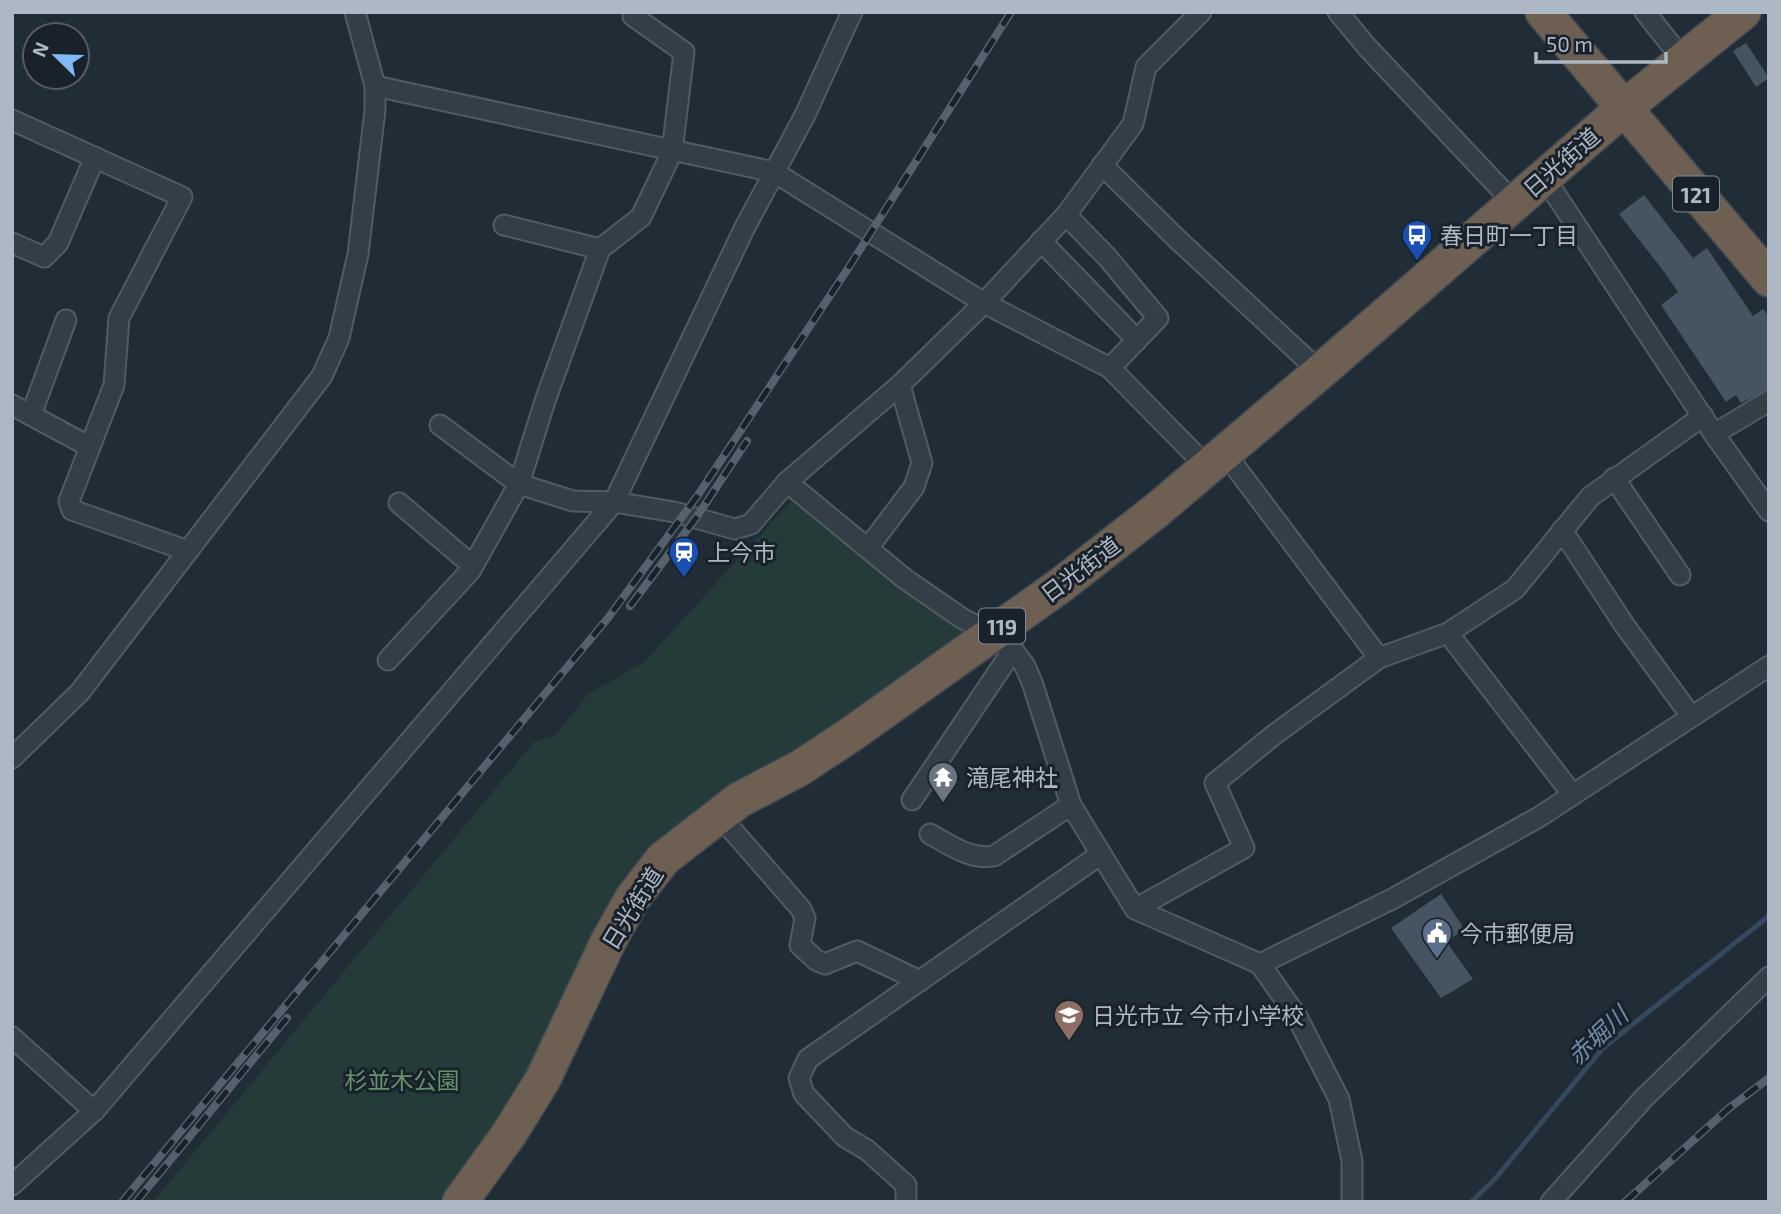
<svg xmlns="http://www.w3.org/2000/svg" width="1781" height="1214" viewBox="0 0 1781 1214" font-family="'Exo 2','Noto Sans JP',sans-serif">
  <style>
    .green { fill: #253b3a }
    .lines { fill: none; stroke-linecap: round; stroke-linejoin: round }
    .stream { stroke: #34495e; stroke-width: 5 }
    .building { fill: #465360 }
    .street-casing { stroke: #515b65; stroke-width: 23 }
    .highway-casing { stroke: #3e4852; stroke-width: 38 }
    .street { stroke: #343e47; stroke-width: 19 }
    .highway { stroke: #6d5f51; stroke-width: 35 }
    .rail-casing { stroke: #55626e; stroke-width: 8 }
    .rail { stroke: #19222b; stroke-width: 5; stroke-dasharray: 16; stroke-linecap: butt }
    .labels { text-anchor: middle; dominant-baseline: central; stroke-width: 6; stroke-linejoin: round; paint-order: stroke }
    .shield { fill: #19222b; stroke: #818b96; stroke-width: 2 }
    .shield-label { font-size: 21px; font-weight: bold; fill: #aeb8c4 }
    .street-label { font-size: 23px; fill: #aeb8c4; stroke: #19222b }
    .poi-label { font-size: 23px; fill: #aeb8c4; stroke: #19222b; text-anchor: start }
    .park-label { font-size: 23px; fill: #66946c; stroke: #19222b }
    .water-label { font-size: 24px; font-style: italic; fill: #6f8ca8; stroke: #19222b }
  </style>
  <rect width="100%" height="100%" fill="#202c36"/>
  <polygon class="green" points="793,499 980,634 664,849 540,1077 449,1202 153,1202 534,742 556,735 587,695 644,662"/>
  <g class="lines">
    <polyline class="stream" points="1471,1202 1495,1179 1603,1048 1769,916"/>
  </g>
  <g class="building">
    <polygon points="1746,43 1769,78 1756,87 1733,51"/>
    <polygon points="1644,195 1693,258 1707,248 1753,316 1763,309 1769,317 1769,389 1741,403 1736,395 1726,402 1661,305 1678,292 1662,269 1619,214"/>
    <polygon points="1441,894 1465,930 1446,941 1473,979 1441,998 1391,928"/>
  </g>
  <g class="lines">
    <g class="street-casing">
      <g id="street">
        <polyline points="1338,12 1367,47 1514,203"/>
        <polyline points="1645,12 1684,61"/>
        <polyline points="375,86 774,172 984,303 1110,368 1207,467"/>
        <polyline points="12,120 182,197 119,318 114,385 69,501 72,510 188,551"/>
        <polyline points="1102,165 1176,238 1320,372"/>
        <polyline points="1544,177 1714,434 1769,511"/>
        <polyline points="1066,215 1107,257 1158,318 1110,368"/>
        <polyline points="1041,241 1137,340"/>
        <polyline points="12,243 44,257 58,243 95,157"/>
        <polyline points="600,249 641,217 672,152 684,52 633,16 634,12"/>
        <polyline points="12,405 90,447"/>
        <polyline points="31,415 66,320"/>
        <polyline points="440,425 519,484 573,501 614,502 674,512 735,529 751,524 787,482 900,385 984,303 1066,215 1133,124 1146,67 1201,12"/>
        <polyline points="1714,434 1769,401"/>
        <polyline points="1225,453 1379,658"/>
        <polyline points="1614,478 1680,575"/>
        <polyline points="787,482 905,579 963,619 992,633 1013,650 1025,666 1033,685 1071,805 1101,854 808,1059 799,1078 804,1094 845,1137 867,1150 906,1185 906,1202"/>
        <polyline points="399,503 473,566"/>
        <polyline points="1562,530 1625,626 1691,716"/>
        <polyline points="868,548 914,487 922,463 900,385"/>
        <polyline points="1448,633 1573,795"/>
        <polyline points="388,660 470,571 519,484 545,401 600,249 504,225"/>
        <polyline points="12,758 80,692 322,376 339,338 358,254 375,110 375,86 355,12"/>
        <polyline points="912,800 1013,650"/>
        <polyline points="719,815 801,909 805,918 800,945 816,960 825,964 857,951 920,981"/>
        <path d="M930 834C950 845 970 860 994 856L1071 805"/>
        <polyline points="1101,854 1135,909 1260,964 1394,898 1539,817 1769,666"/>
        <polyline points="1135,909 1244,848 1215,783 1275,734 1379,658 1448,633 1515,589 1590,497 1703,416"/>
        <polyline points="1260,964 1296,1015 1339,1099 1352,1161 1352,1202"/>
        <polyline points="12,1037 94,1111"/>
        <polyline points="12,1185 94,1111 614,502 744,229 805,115 852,12"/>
        <polyline points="1551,1202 1644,1098 1769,977"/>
      </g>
    </g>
    <g class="highway-casing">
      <g id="highway">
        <polyline points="1543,12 1769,279"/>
        <polyline points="460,1202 509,1134 543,1079 608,942 632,899 663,859 739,800 800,768 850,735 1061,585 1157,510 1320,372 1625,107 1743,12"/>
      </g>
    </g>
    <use href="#street" class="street"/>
    <use href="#highway" class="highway"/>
    <g class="rail-casing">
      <g id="rail">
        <polyline points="630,606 696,518 747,441"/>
        <polyline points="122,1202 608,618 698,495 847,270 1011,12"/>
        <polyline points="136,1202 287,1018"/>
        <polyline points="1625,1202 1728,1109 1769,1078"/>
      </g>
    </g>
    <use href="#rail" class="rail"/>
  </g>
  <defs>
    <g id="bus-pin" transform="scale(1.575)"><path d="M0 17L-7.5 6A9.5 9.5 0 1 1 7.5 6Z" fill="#1a4fb4" stroke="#19222b"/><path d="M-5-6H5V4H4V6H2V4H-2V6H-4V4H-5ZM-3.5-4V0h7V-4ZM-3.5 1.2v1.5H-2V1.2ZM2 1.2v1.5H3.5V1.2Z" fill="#fff"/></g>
    <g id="station-pin" transform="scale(1.575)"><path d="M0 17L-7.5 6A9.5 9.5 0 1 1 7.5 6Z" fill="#1a4fb4" stroke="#19222b"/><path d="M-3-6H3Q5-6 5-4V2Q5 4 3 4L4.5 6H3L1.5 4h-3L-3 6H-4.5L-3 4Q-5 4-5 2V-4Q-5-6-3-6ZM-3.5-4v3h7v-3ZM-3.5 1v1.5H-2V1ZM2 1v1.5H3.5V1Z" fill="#fff"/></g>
    <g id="temple-pin" transform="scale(1.575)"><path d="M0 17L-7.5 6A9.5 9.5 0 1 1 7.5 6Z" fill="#6b7280" stroke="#19222b"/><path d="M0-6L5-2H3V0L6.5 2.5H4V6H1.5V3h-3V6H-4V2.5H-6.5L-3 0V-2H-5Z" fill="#fff"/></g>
    <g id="civic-pin" transform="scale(1.575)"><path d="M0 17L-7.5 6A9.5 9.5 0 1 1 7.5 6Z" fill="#5c6f8a" stroke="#19222b"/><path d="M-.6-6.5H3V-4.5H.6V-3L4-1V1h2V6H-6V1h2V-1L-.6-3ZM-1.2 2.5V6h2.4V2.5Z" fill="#fff"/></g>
    <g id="school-pin" transform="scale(1.575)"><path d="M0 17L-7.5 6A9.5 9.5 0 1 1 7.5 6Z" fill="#8d6e63" stroke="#19222b"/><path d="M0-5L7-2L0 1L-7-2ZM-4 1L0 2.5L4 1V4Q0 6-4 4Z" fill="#fff"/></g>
  </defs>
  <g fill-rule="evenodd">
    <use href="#bus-pin" x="1417" y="235"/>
    <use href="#station-pin" x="684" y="552"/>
    <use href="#temple-pin" x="943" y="777"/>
    <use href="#civic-pin" x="1437" y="933"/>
    <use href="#school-pin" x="1069" y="1015"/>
  </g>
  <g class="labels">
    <g class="shield">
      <rect x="1673" y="176.5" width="46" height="35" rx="5"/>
      <rect x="979" y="608.5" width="46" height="35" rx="5"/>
    </g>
    <g class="shield-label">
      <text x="1696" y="194">121</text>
      <text x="1002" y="626">119</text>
    </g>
    <g class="street-label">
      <text transform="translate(1561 162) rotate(-41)">日光街道</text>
      <text transform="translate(1080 569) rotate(-37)">日光街道</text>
      <text transform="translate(632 908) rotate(-58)">日光街道</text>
    </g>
    <g class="poi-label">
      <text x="1440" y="235">春日町一丁目</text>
      <text x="707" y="552">上今市</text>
      <text x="966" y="777">滝尾神社</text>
      <text x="1460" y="933">今市郵便局</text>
      <text x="1092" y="1015">日光市立 今市小学校</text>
    </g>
    <g class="park-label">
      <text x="402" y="1080">杉並木公園</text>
    </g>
    <g class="water-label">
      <text transform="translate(1597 1035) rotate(-43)">赤堀川</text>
    </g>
  </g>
  <rect width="1781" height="1214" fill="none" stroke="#aeb8c4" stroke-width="28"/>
  <g transform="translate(56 56) rotate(293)"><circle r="33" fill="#19222b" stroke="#555e68" stroke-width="2"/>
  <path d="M0-5L12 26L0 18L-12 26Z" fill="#81b9f5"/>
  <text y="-10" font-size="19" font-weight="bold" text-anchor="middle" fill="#aeb8c4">N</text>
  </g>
  <path d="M1536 52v10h130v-10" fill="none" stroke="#aeb8c4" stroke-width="3.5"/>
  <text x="1546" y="52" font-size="21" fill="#aeb8c4" stroke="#19222b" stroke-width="5" paint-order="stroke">50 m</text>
</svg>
